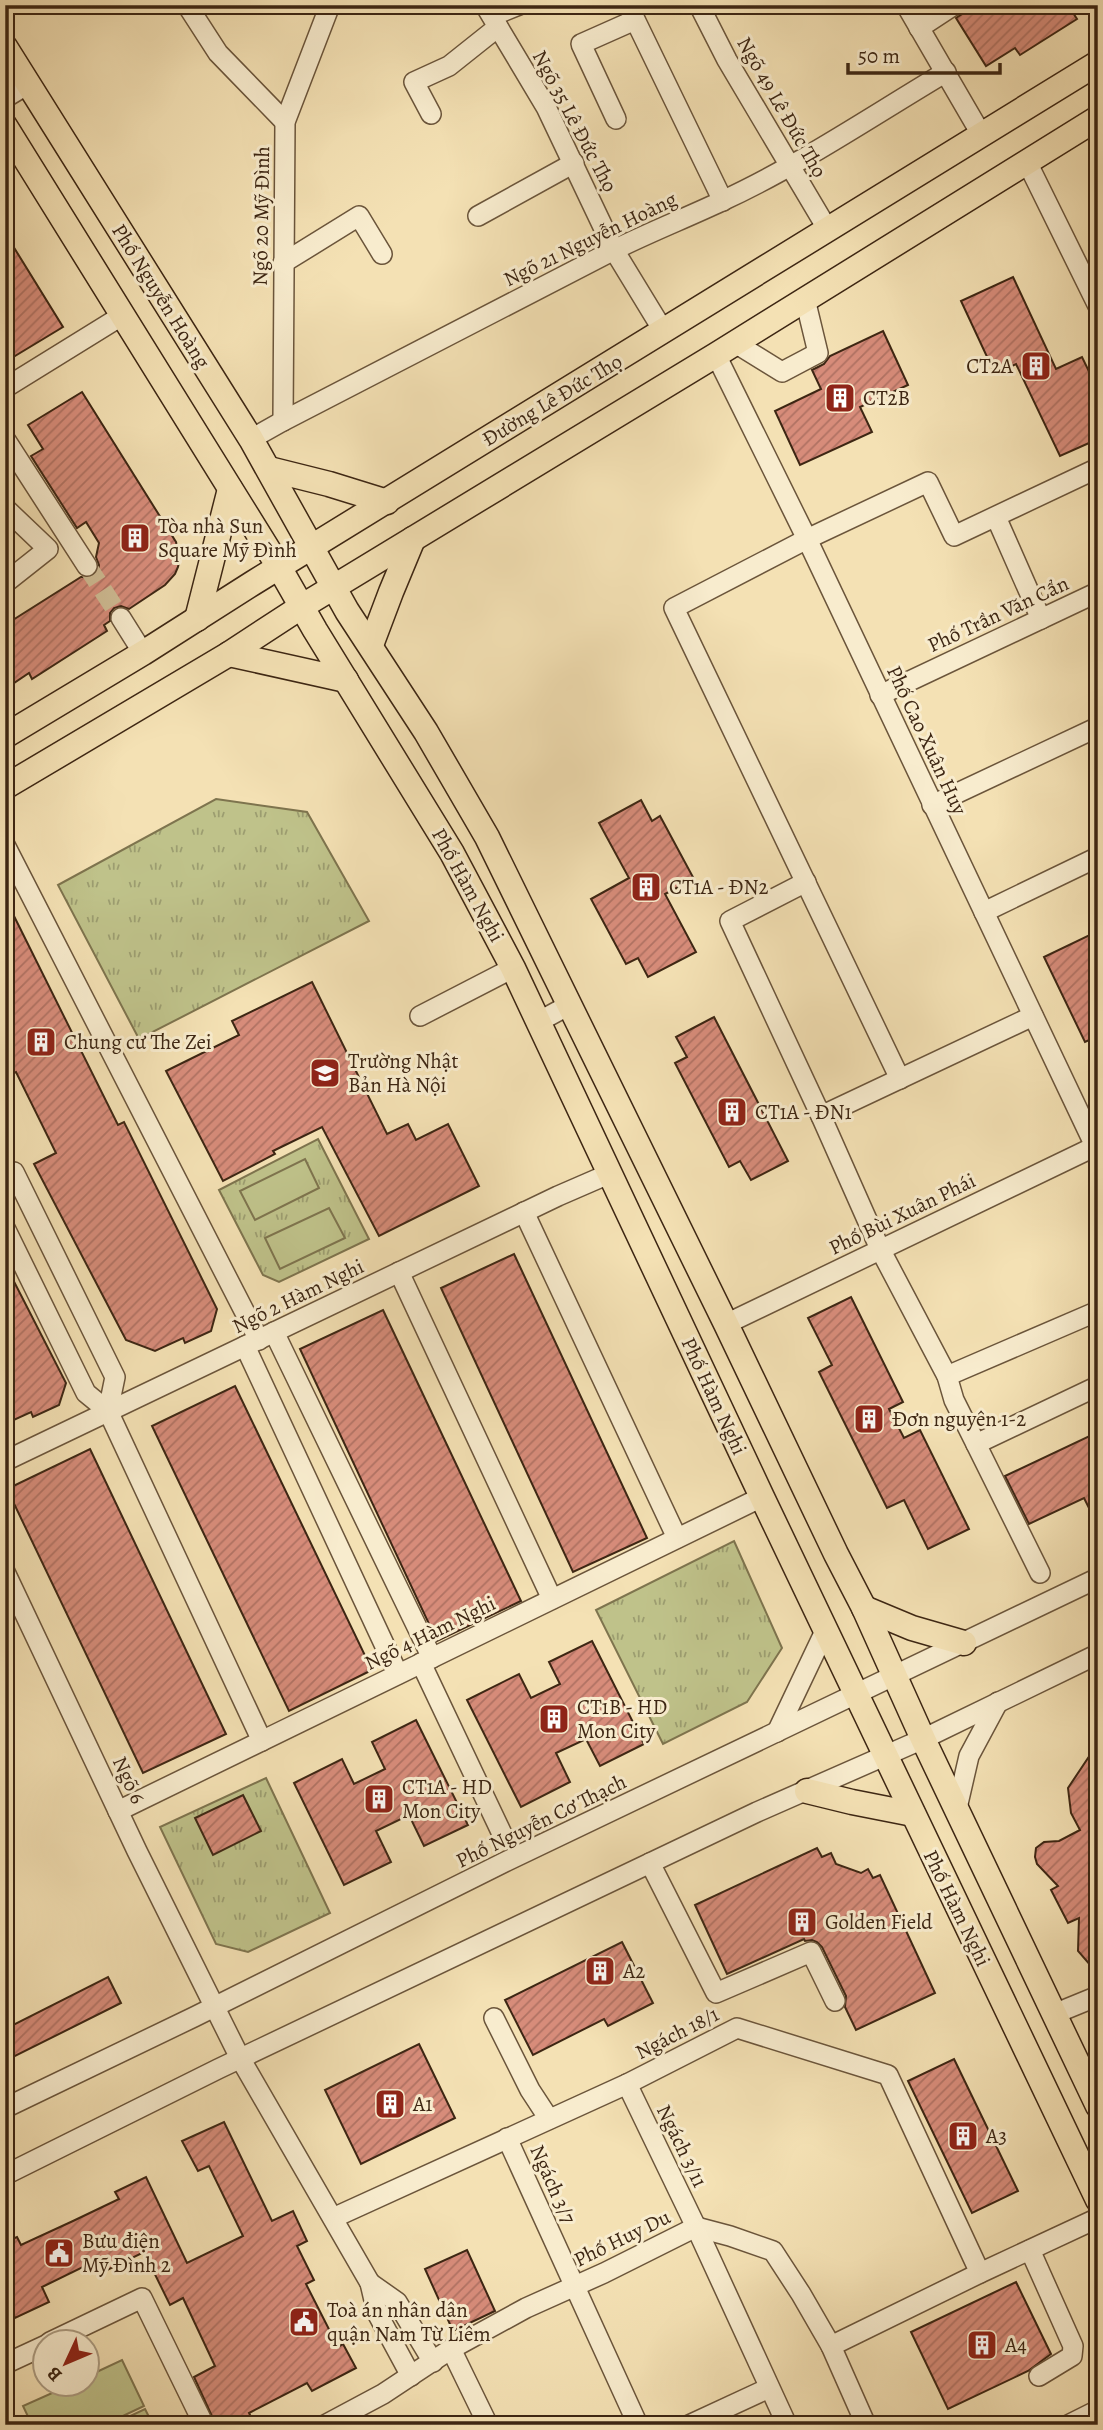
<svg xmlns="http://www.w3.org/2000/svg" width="1103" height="2430" viewBox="0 0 1103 2430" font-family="Alegreya,serif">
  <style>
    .grass { fill: url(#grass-tufts); stroke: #7e744e; stroke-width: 2 }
    .garden { fill: #bfc28a; stroke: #7e744e; stroke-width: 2 }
    .building { fill: url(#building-hatch); stroke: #3d2613; stroke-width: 2 }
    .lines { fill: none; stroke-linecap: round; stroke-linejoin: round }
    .minor-tunnel { stroke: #cfbc94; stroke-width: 19; stroke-dasharray: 19 10; stroke-linecap: butt }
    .minor-casing { stroke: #6b553b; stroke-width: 22 }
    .major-casing { stroke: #3d2613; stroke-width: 27 }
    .minor { stroke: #f8ecce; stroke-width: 19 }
    .major { stroke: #f4e1b4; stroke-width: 24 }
    .labels { text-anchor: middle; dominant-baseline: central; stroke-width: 6; stroke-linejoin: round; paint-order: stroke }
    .street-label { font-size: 21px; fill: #3d2613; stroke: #f8ecce }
    .poi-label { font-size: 21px; fill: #3d2613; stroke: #f8ecce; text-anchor: start }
  </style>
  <defs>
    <pattern id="grass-tufts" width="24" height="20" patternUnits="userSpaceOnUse" patternTransform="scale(1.75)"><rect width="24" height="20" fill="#bfc28a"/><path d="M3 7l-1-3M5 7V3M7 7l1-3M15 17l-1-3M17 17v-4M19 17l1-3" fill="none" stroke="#9c9d70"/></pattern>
    <pattern id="building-hatch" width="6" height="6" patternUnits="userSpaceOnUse" patternTransform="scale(1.75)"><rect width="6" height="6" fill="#d78c7a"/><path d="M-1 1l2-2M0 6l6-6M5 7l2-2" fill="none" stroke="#b07263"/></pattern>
  </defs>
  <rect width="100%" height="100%" fill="#f4e1b4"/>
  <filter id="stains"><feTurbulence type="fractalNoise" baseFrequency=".00286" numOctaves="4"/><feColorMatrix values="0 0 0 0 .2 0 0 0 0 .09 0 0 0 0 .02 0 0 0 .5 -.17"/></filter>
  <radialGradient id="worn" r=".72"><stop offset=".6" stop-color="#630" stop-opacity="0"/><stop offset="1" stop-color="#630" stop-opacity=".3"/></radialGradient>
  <g class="grass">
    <polygon points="216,799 307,812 369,921 139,1039 58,885"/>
    <polygon points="318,1139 369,1239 279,1282 263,1275 219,1190"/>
    <polygon points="734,1541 782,1648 747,1702 663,1744 596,1610"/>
    <polygon points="266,1778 330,1913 248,1952 216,1944 160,1827"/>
  </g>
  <g class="garden">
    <polygon points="305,1159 319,1188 255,1220 240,1191"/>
    <polygon points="329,1208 345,1238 280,1269 265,1238"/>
    <polygon points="122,2360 144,2406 104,2425 32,2425 23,2406 70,2385 88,2384 88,2376"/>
    <polygon points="145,2409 153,2425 111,2425"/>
  </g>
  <g class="building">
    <polygon points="976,5 1068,5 1077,19 1020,55 1015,48 986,66 956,18"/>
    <polygon points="5,233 63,327 5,362"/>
    <polygon points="1013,277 1056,369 1082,357 1098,390 1098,439 1060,456 1016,364 995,374 961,301"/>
    <polygon points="883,331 908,385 860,407 872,432 800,465 775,411 821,389 812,370 824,364 830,356"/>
    <polygon points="82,392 176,542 180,558 178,567 175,574 165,585 129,609 121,606 114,608 110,613 110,621 104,625 107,631 32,679 29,673 11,685 5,676 5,625 81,577 93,577 98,571 99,565 96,557 99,543 86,522 77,528 31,456 43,449 28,425"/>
    <polygon points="641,800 652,821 660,816 694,879 665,894 696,952 648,977 638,958 626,964 591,899 629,878 599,823"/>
    <polygon points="5,898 118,1125 124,1122 217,1309 211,1331 185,1343 183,1338 155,1351 126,1340 34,1164 56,1153 16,1072 5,1077"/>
    <polygon points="1098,931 1098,1036 1085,1042 1044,957"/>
    <polygon points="312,982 387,1134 408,1124 416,1140 448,1124 479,1186 379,1236 322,1127 273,1151 275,1154 223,1181 166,1071 239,1035 232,1021"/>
    <polygon points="714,1017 788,1161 751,1180 740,1161 729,1167 675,1063 687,1057 676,1037"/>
    <polygon points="514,1254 647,1538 573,1572 441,1288"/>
    <polygon points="5,1264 66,1383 59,1405 33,1417 31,1412 5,1424"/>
    <polygon points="851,1297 903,1402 889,1409 904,1438 920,1430 969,1529 928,1549 904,1500 887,1508 819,1372 832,1365 808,1318"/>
    <polygon points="383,1310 521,1601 437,1641 300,1349"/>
    <polygon points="235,1386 372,1670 289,1711 152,1426"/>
    <polygon points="1098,1432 1098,1526 1084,1498 1029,1524 1005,1476"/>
    <polygon points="90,1449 226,1734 143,1773 7,1489"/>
    <polygon points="592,1641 644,1744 600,1766 586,1739 556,1753 570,1782 521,1807 467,1700 519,1674 531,1698 560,1684 549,1662"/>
    <polygon points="416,1720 468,1825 424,1846 409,1815 376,1831 391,1862 344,1885 294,1783 342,1759 354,1784 385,1769 372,1742"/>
    <polygon points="1098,1743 1098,1974 1078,1951 1079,1918 1068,1923 1051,1890 1058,1886 1037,1864 1035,1857 1036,1848 1044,1842 1059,1841 1080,1830 1071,1813 1068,1788"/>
    <polygon points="243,1795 261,1831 213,1855 195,1818"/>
    <polygon points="817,1848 822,1857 831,1853 836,1864 861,1873 868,1869 873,1878 880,1875 935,1993 856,2030 845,2007 846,1996 822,1947 817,1942 812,1940 805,1941 804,1939 727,1974 695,1905"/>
    <polygon points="622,1942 653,2003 608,2026 604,2019 533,2055 505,2000"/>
    <polygon points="108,1977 121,2003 5,2061 5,2029"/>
    <polygon points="419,2044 455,2118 361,2164 325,2090"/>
    <polygon points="954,2059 1018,2191 972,2213 908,2081"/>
    <polygon points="224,2122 272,2221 293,2211 307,2241 297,2246 314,2280 306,2284 338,2347 343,2344 356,2368 312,2391 307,2383 249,2413 255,2425 216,2425 194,2377 215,2366 183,2298 170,2305 144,2252 99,2274 93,2262 42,2287 49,2302 15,2318 5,2298 5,2242 17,2237 21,2245 73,2221 119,2199 115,2192 146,2177 187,2263 243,2236 209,2166 198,2171 182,2141"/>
    <polygon points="467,2250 495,2311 453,2331 425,2269"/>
    <polygon points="1016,2282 1051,2354 1028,2371 948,2409 911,2332"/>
  </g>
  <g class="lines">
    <polyline class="minor-tunnel" points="87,566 121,618"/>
    <g class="minor-casing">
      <g id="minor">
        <polyline points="187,5 218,53 285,122"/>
        <polyline points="485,5 546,107 614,250 664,332"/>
        <polyline points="628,5 723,201"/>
        <polyline points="699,5 727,60 828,230"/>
        <polyline points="906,5 981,134"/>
        <polyline points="492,16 519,5"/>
        <polyline points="919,28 954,5"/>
        <polyline points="5,98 28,84"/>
        <polyline points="431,114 414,82 449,66 498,27"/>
        <polyline points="616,119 581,44 635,20"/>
        <polyline points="1027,162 1098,306"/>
        <polyline points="478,216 574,163"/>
        <polyline points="283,263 359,216 382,254"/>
        <polyline points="735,343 782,372 818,353 805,299"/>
        <polyline points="716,355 807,539 1095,1146"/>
        <polyline points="5,388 123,315"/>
        <polyline points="283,421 285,122 330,5"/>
        <polyline points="5,439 87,566"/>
        <path d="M251 439 283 421 614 250C650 232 686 218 722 201 800 165 872 116 946 72"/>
        <polyline points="5,508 48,549 5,583"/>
        <polyline points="996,517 1041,619"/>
        <polyline points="121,618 143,653"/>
        <polyline points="880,695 1098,592"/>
        <polyline points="932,805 1098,727"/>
        <polyline points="5,845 259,1340"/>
        <polyline points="806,882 730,921 821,1116 880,1249 947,1376 954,1400 976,1444 1098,1386"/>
        <polyline points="984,912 1098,857"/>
        <polyline points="420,1016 513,968"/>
        <polyline points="538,1022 569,1005"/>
        <polyline points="900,1079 674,608 807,539 928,482 954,536 1098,468"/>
        <polyline points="821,1116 1033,1016"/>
        <polyline points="5,1176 14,1172 115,1377 108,1411"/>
        <polyline points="524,1212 677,1538"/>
        <polyline points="5,1228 86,1393 108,1411 262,1741"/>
        <polyline points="399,1272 552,1599"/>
        <polyline points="726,1324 1098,1145"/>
        <polyline points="274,1332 432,1658"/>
        <polyline points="245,1346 398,1674"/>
        <polyline points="947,1376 1098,1311"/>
        <polyline points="976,1444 1040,1573"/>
        <polyline points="5,1461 558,1196 611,1173"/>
        <polyline points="5,1572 137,1851 240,2058 370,2283 377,2313 411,2376"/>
        <polyline points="421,1663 503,1836"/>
        <polyline points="777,1732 826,1629"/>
        <polyline points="957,1808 969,1756 998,1702"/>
        <polyline points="118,1811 762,1497"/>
        <polyline points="650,1863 716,1993 811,1952 835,2001"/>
        <polyline points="1054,2014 1098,1996"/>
        <polyline points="494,2018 530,2090 549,2119"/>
        <polyline points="627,2084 696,2227 787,2425"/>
        <polyline points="5,2108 194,2017 507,1861 1098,1578"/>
        <polyline points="507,2138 638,2425"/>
        <polyline points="5,2175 218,2069 757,1812 923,1739 1098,1654"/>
        <polyline points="333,2218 627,2084 737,2028 888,2075 980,2273"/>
        <polyline points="1030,2250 1073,2346 1072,2356 1039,2376"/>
        <polyline points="370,2283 397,2302 433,2362"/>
        <polyline points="50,2342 142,2298 204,2425"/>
        <polyline points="831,2346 980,2273 1098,2218"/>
        <polyline points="451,2349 488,2425"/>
        <polyline points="5,2364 46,2345"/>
        <polyline points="325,2425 383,2394 451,2349 526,2308 604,2273 696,2227 730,2236 773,2251 801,2294 831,2346 866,2425"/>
        <polyline points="689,2425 769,2388"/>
        <polyline points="1068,2425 1098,2410"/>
      </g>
    </g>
    <g class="major-casing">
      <g id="major">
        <polyline points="5,47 251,439 347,611 426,732 487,837 726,1324 836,1554 864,1608 923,1739 1098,2106"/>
        <polyline points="5,126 279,567 315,630 452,853 513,968 762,1497 1098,2200"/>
        <polyline points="269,469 329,484 387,502"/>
        <polyline points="197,619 230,489"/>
        <polyline points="371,645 391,592 413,539"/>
        <polyline points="229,654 346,680"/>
        <polyline points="5,736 143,653 253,583 1098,63"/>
        <polyline points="5,787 229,654 301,607 716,355 1098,118"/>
        <polyline points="864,1608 912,1628 964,1643"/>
        <polyline points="807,1791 852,1802 913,1814"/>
      </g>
    </g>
    <use href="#minor" class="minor"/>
    <use href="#major" class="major"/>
  </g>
  <defs>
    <g id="building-square" transform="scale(1.575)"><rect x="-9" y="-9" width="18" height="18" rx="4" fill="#8f2418" stroke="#f8ecce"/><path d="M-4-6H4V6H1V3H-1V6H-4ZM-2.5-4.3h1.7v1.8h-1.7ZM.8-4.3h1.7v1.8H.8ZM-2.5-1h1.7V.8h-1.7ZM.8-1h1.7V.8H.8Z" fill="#fff"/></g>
    <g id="school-square" transform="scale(1.575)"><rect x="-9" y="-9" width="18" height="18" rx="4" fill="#8f2418" stroke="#f8ecce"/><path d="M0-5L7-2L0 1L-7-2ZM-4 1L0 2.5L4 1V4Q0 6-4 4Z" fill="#fff"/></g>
    <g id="civic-square" transform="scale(1.575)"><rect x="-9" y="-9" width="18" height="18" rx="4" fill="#8f2418" stroke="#f8ecce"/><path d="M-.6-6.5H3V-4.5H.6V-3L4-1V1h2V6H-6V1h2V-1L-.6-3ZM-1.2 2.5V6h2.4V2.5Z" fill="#fff"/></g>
  </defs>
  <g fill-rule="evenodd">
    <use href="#building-square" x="1036" y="366"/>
    <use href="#building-square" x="840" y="398"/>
    <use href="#building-square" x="135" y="538"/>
    <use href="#building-square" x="646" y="887"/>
    <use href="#building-square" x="41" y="1042"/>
    <use href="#school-square" x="325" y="1073"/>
    <use href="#building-square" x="732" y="1112"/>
    <use href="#building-square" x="869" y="1419"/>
    <use href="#building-square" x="554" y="1719"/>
    <use href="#building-square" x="379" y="1799"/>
    <use href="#building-square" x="802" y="1922"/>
    <use href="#building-square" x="600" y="1971"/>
    <use href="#building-square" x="390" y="2104"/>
    <use href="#building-square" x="963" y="2136"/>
    <use href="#civic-square" x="59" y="2253"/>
    <use href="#civic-square" x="304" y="2322"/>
    <use href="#building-square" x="982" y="2345"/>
  </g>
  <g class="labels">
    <g class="street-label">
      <text transform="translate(782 107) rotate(60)">Ngõ 49 Lê Đức Thọ</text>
      <text transform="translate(575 121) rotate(62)">Ngõ 35 Lê Đức Thọ</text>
      <text transform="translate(261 216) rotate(-89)">Ngõ 20 Mỹ Đình</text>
      <text transform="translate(590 239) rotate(-26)">Ngõ 21 Nguyễn Hoàng</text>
      <text transform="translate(161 296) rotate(58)">Phố Nguyễn Hoàng</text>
      <text transform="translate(552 400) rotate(-31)">Đường Lê Đức Thọ</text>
      <text transform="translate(998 614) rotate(-25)">Phố Trần Văn Cẩn</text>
      <text transform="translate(927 740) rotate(65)">Phố Cao Xuân Huy</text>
      <text transform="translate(468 885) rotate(61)">Phố Hàm Nghi</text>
      <text transform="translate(902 1214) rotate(-26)">Phố Bùi Xuân Phái</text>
      <text transform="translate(298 1296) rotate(-26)">Ngõ 2 Hàm Nghi</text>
      <text transform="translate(714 1396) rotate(65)">Phố Hàm Nghi</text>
      <text transform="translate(430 1633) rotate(-26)">Ngõ 4 Hàm Nghi</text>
      <text transform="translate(129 1780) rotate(65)">Ngõ 6</text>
      <text transform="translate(541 1821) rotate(-26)">Phố Nguyễn Cơ Thạch</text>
      <text transform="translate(957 1908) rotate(64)">Phố Hàm Nghi</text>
      <text transform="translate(677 2033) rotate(-27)">Ngách 18/1</text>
      <text transform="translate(682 2146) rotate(64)">Ngách 3/11</text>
      <text transform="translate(553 2184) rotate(66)">Ngách 3/7</text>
      <text transform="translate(622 2238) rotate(-26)">Phố Huy Du</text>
    </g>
    <g class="poi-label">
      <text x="1013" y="366" text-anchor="end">CT2A</text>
      <text x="863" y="398">CT2B</text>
      <text x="158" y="526">Tòa nhà Sun<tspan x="158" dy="24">Square Mỹ Đình</tspan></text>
      <text x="669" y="887">CT1A - ĐN2</text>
      <text x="64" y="1042">Chung cư The Zei</text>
      <text x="348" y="1061">Trường Nhật<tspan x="348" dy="24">Bản Hà Nội</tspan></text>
      <text x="755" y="1112">CT1A - ĐN1</text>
      <text x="892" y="1419">Đơn nguyên 1-2</text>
      <text x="577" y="1707">CT1B - HD<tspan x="577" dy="24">Mon City</tspan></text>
      <text x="402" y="1787">CT1A - HD<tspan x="402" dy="24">Mon City</tspan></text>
      <text x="825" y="1922">Golden Field</text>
      <text x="623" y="1971">A2</text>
      <text x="413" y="2104">A1</text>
      <text x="986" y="2136">A3</text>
      <text x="82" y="2241">Bưu điện<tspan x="82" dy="24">Mỹ Đình 2</tspan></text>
      <text x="327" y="2310">Toà án nhân dân<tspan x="327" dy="24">quận Nam Từ Liêm</tspan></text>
      <text x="1005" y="2345">A4</text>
    </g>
  </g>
  <rect width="1103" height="2430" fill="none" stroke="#f4e1b4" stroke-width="28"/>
  <rect x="7" y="7" width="1089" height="2416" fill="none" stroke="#3d2613" stroke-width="3.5"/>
  <rect x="14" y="14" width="1075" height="2402" fill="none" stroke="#3d2613" stroke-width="2"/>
  <g transform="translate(66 2363) rotate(226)"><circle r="33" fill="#f8ecce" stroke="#ad9d83" stroke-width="2"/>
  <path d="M0-5L12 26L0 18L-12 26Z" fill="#8f2418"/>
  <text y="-10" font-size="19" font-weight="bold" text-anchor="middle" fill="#3d2613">B</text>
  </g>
  <path d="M848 63v10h152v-10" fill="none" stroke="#3d2613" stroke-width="3.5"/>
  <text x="858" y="63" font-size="21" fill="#3d2613" stroke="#f8ecce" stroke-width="5" paint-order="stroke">50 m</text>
  <rect width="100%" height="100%" filter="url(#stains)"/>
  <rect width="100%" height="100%" fill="url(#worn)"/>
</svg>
